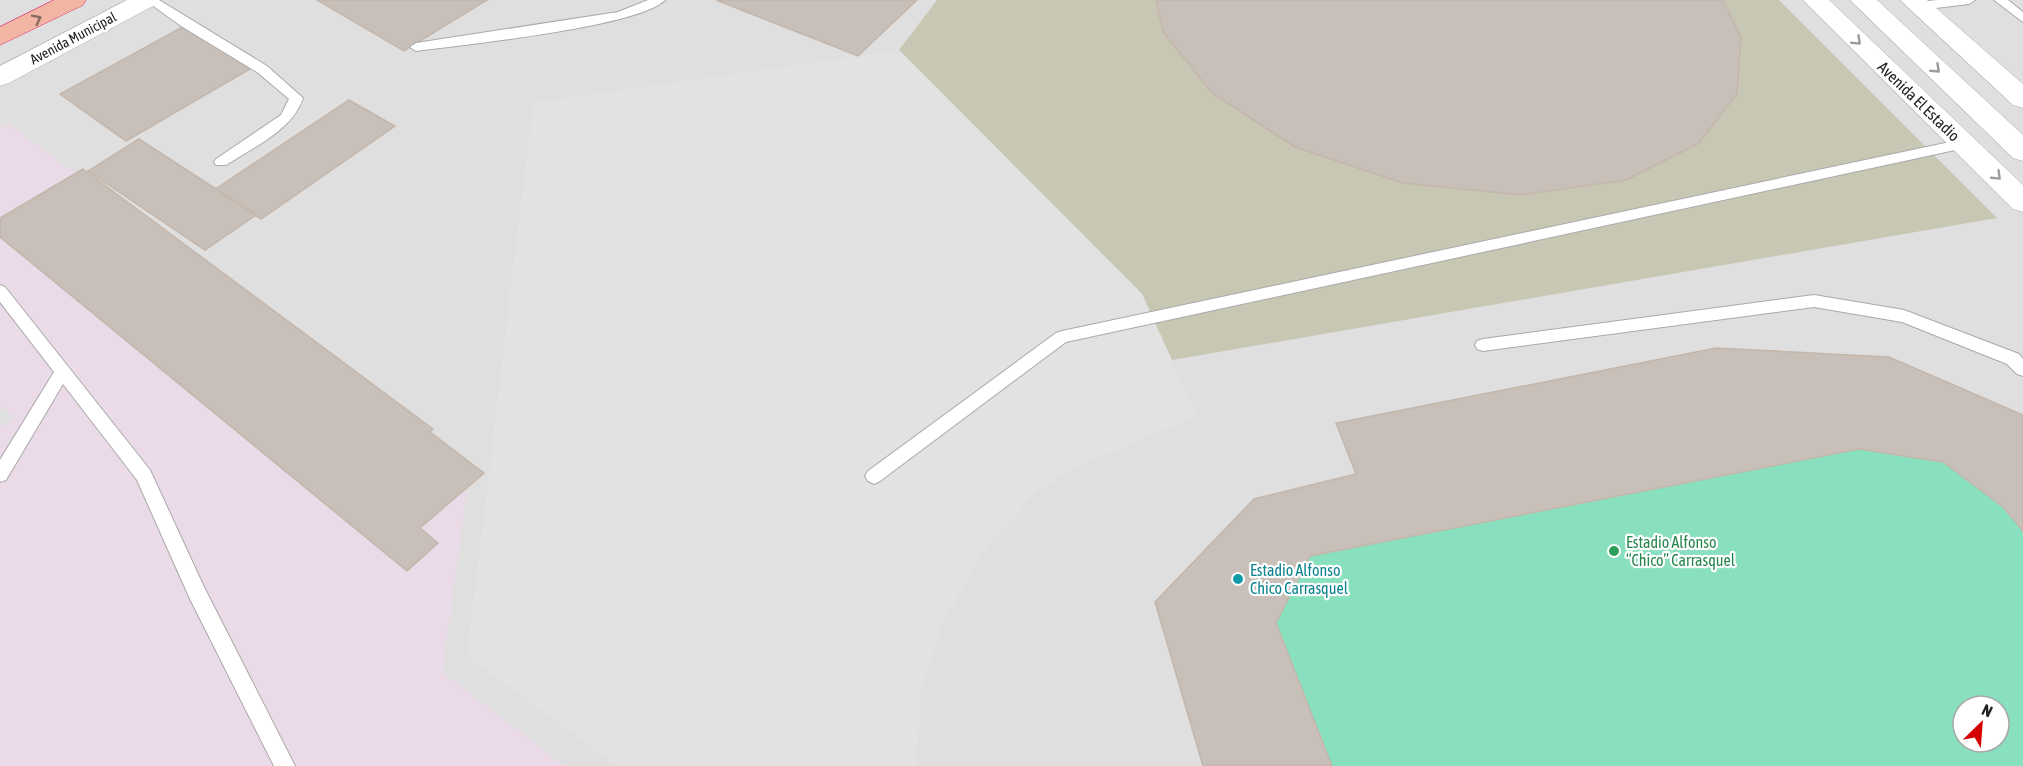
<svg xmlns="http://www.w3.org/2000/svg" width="2023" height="766" viewBox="0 0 2023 766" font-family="'Asap Condensed',sans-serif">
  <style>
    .residential { fill: #e0dfdf; fill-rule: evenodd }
    .industrial { fill: #ebdbe8 }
    .construction { fill: #c7c7b4 }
    .pitch { fill: #88e0be; fill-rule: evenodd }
    .parking { fill: #e2e2e2 }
    .building { fill: #c7bfb8; stroke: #c4b6ab; stroke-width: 1.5 }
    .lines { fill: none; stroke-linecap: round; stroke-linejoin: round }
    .service-casing { stroke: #a9a9a9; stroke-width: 2 }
    .minor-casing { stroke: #a9a9a9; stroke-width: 1 }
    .tertiary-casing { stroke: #a9a9a9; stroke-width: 1 }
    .trunk-casing { stroke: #dc2a67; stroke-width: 1 }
    .service { fill: #fff; fill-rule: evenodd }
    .minor { fill: #fff; fill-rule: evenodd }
    .tertiary { fill: #fff; fill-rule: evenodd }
    .trunk { fill: #f2b4a3; fill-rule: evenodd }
    .oneway { stroke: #8a6b62 }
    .oneway2 { stroke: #9c9c9c }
    .leisure-dot { fill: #2e9e5b; stroke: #fff; stroke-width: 2 }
    .culture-dot { fill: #0f9aa8; stroke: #fff; stroke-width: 2 }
    .labels { text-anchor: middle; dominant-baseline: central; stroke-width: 4.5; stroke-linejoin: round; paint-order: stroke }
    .far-street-label { font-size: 14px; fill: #222; stroke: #fff }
    .street-label { font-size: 16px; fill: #222; stroke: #fff }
    .leisure-label { font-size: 16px; fill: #27864d; stroke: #fff; text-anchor: start }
    .culture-label { font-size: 16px; fill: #0d838f; stroke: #fff; text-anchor: start }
  </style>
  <rect width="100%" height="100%" fill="#f2efe9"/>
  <path class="residential" d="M0 0H2023V766H0ZM1963 706H1999V742H1963Z"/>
  <polygon class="industrial" points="9,124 470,469 442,672 564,766 0,766 0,428 14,417 0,405 0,128"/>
  <polygon class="construction" points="937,0 1779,0 1997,218 1172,360 1142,294 899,50"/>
  <path class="pitch" d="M1716 348 1889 357 2023 415V766H1203L1155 602 1254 499 1356 474 1336 423ZM1963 706H1999V742H1963Z"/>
  <polygon class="parking" points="899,50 1142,294 1196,416 1069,471 1035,493 985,549 943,623 921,691 916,766 617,766 467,656 533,103"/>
  <g class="building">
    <polygon points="317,0 487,0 404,51"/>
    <polygon points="716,0 917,0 858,56"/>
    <polygon points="1156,0 1723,0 1741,37 1737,94 1698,144 1626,180 1521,195 1403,183 1295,147 1212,93 1163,32"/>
    <polygon points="184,26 250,69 126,141 60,94"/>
    <polygon points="349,100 395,126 261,219 214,190"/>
    <polygon points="139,139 256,215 205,250 88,171"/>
    <polygon points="83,169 433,429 430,432 484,473 420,528 438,543 407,571 0,237 0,218"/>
    <polygon points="1716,348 1889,357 2023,415 2023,531 2003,507 1943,462 1859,449 1310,556 1276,623 1332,766 1203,766 1155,602 1254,499 1356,474 1336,423"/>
  </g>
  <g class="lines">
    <g class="service-casing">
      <g id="service">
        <path d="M145 0H159L267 66 303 98C293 130 252 148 226 165H216L214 162 216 159 281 115 289 99 257 72 181 26Z"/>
        <path d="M648 0H665C639 27 461 45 416 51L410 47 416 43 618 12Z"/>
        <polygon points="1937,0 1975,0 1969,4 1919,10 1913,6 1919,2"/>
        <polygon points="1994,0 2008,0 2023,12 2023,22"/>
        <polygon points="1964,139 1971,144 1969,147 1066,342 880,481 874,484 868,481 865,476 868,471 1056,333 1062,331"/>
        <polygon points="0,285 5,287 150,470 204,587 295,766 274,766 190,599 137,480 63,384 6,480 0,482 0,460 54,372 0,302"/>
        <polygon points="1814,295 1904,310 2019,354 2023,359 2023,376 2017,374 2007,364 1902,322 1814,307 1483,351 1477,349 1475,345 1477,341 1483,339"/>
      </g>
    </g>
    <g class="minor-casing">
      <polygon id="minor" points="127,0 158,0 155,5 9,83 0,86 0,66"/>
    </g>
    <g class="tertiary-casing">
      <g id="tertiary">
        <polygon points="1803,0 1829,0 2023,185 2023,212 2013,209"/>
        <polygon points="1850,0 1877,0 2023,135 2023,161 2013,158"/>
        <polygon points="1900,0 1927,0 2023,84 2023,108 2013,105"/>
      </g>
    </g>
    <g class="trunk-casing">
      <polygon id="trunk" points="54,0 86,0 83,5 0,45 0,27"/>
    </g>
    <use href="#service" class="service"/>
    <use href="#minor" class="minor"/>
    <use href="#tertiary" class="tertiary"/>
    <use href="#trunk" class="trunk"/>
  </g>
  <defs><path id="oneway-chevron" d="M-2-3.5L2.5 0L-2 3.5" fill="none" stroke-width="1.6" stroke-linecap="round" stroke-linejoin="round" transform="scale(1.5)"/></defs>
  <use class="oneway" href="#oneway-chevron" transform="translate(37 19) rotate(-27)"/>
  <g class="oneway2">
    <use href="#oneway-chevron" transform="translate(1857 41) rotate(44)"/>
    <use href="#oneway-chevron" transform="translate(1936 69) rotate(43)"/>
    <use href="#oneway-chevron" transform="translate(1997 176) rotate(44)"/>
  </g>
  <circle class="leisure-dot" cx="1614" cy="551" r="6"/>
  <circle class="culture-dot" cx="1238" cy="579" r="6"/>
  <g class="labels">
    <g class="far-street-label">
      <text transform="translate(73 38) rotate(-28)">Avenida Municipal</text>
    </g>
    <g class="street-label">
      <text transform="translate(1919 101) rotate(44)">Avenida El Estadio</text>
    </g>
    <g class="leisure-label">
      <text x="1626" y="542">Estadio Alfonso<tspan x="1626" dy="18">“Chico” Carrasquel</tspan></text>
    </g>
    <g class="culture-label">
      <text x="1250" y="570">Estadio Alfonso<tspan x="1250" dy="18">Chico Carrasquel</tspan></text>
    </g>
  </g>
  <g transform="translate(1981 724) rotate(25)"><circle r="28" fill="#ffffff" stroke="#a7a7a7" stroke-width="1.5"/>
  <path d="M0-4.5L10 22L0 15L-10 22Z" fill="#d40000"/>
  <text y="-9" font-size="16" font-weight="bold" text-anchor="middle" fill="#222222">N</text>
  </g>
</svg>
